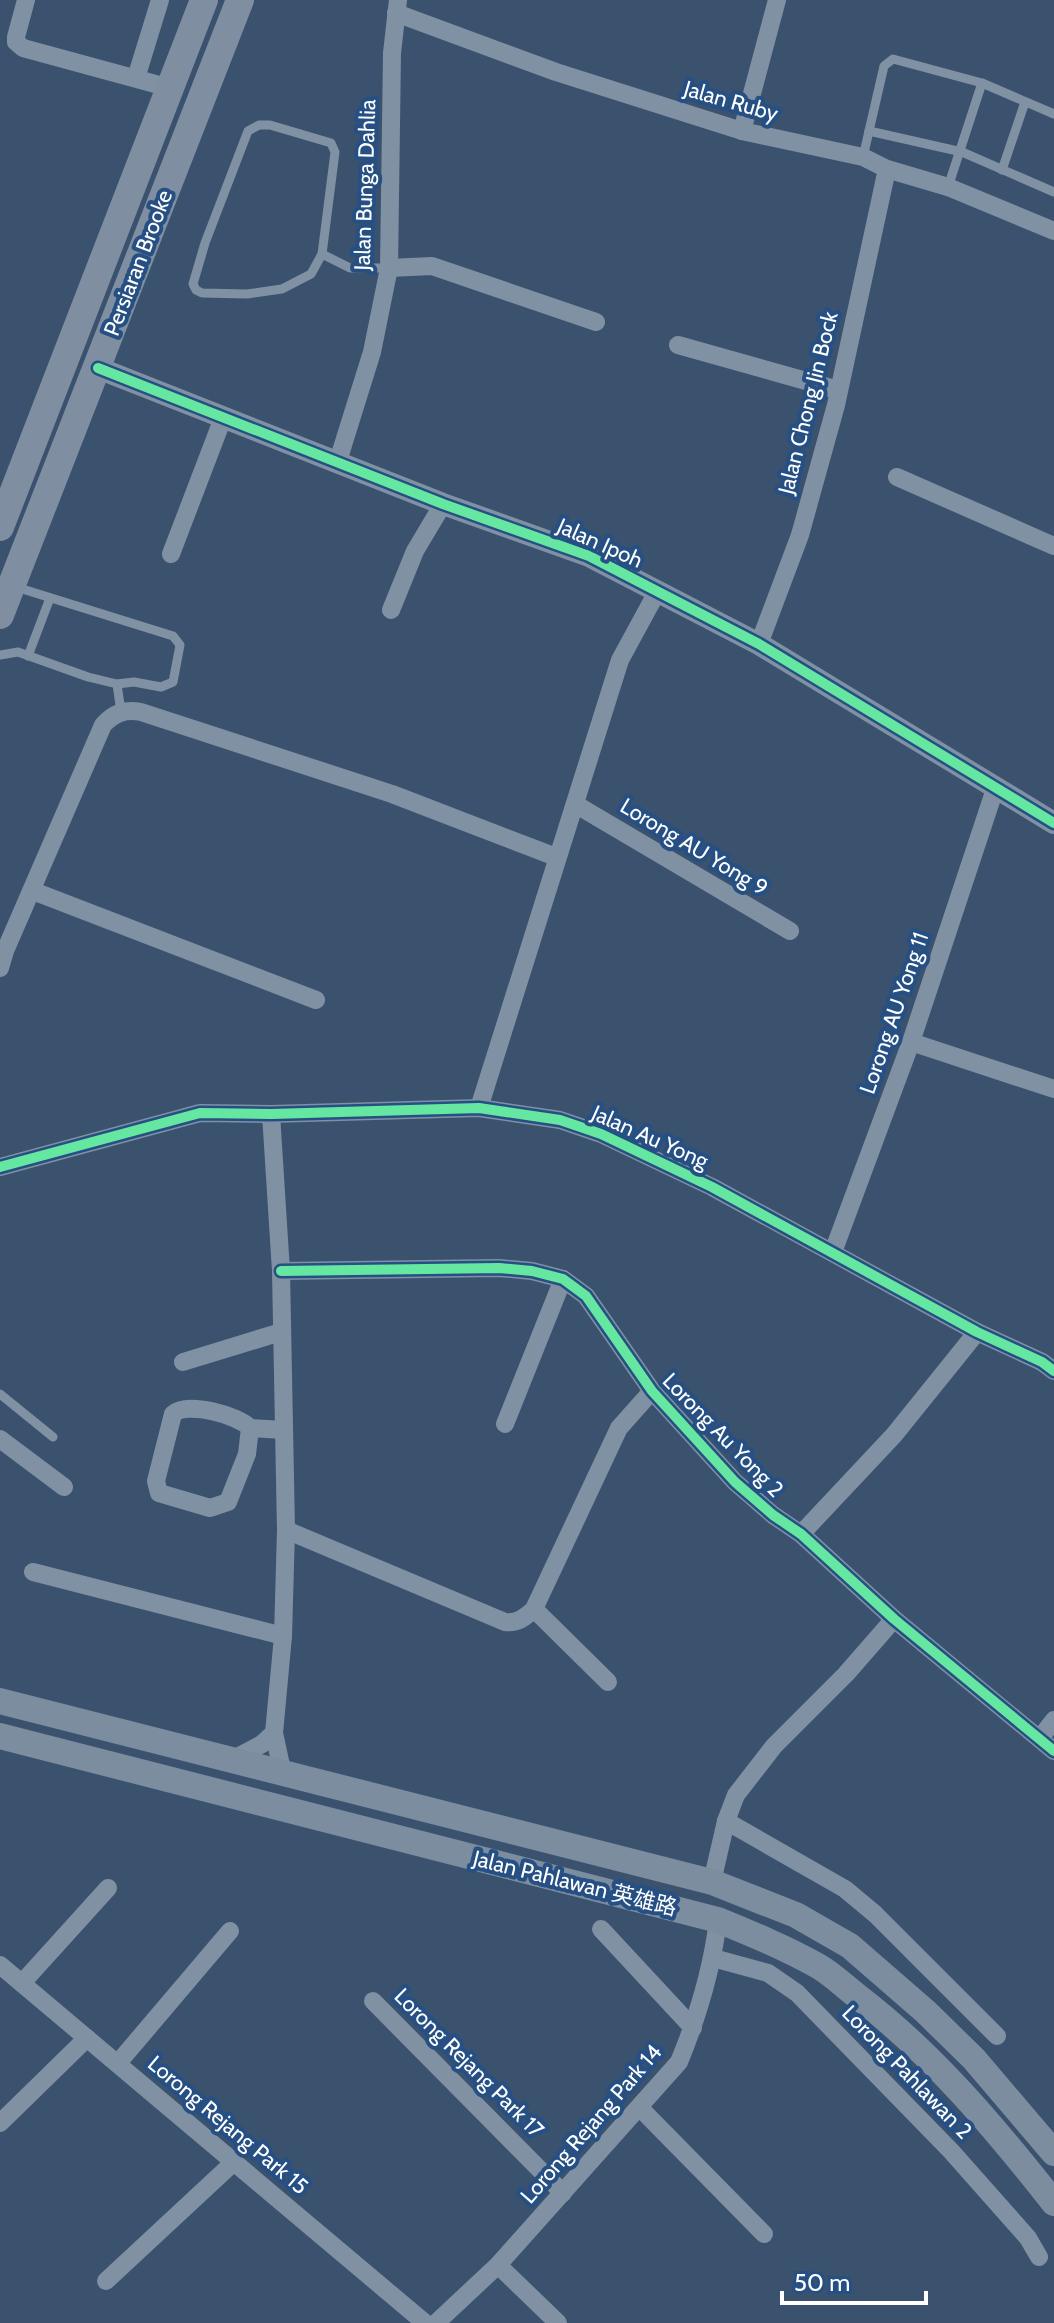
<svg xmlns="http://www.w3.org/2000/svg" width="1054" height="2323" viewBox="0 0 1054 2323" font-family="Cabin,'Noto Sans SC',sans-serif">
  <style>
    .lines { fill: none; stroke-linecap: round; stroke-linejoin: round }
    .service { stroke: #8191a4; stroke-width: 9 }
    .minor { stroke: #8191a4; stroke-width: 18 }
    .tertiary { stroke: #8191a4; stroke-width: 22 }
    .secondary { stroke: #7c8da0; stroke-width: 26 }
    .primary { stroke: #7f8ea1; stroke-width: 28 }
    .cycleway-casing { stroke: #265083; stroke-width: 15 }
    .cycleway { stroke: #66e7a1; stroke-width: 10 }
    .labels { text-anchor: middle; dominant-baseline: central; stroke-width: 8; stroke-linejoin: round; paint-order: stroke }
    .street-label { font-size: 22px; fill: #fff; stroke: #265083 }
  </style>
  <rect width="100%" height="100%" fill="#3b526e"/>
  <g class="lines">
    <g class="service">
      <polygon points="259,125 270,125 331,143 335,152 322,254 311,274 282,289 247,294 202,293 196,290 193,284 205,243 248,131"/>
      <polyline points="869,131 962,152 1054,192"/>
      <polyline points="863,157 884,66 893,59 982,83 1054,114"/>
      <polyline points="1002,170 1025,102"/>
      <polyline points="948,187 982,83"/>
      <polyline points="322,254 350,268 389,268"/>
      <polyline points="0,655 18,652 88,677 117,684 134,682 161,687 173,682 180,645 173,636 16,587"/>
      <polyline points="28,656 50,598"/>
      <polyline points="117,684 121,712"/>
      <polyline points="0,1394 53,1437"/>
    </g>
    <g class="minor">
      <polyline points="26,0 16,37 16,42 23,48 170,88"/>
      <polyline points="396,13 556,72 742,131 863,157 887,169 948,187 1054,231"/>
      <polyline points="136,78 160,0"/>
      <polyline points="742,131 777,0"/>
      <polyline points="389,268 432,266 596,322"/>
      <polyline points="678,345 838,390"/>
      <polyline points="338,461 372,352 389,268 392,53 398,0"/>
      <polyline points="897,477 1054,546"/>
      <polyline points="171,554 223,418"/>
      <polyline points="391,610 415,551 443,504"/>
      <polyline points="759,644 800,535 836,405 887,169"/>
      <polyline points="575,804 790,931"/>
      <polyline points="33,891 316,1000"/>
      <path d="M0 968 5 951 103 725C114 713 125 709 141 712L392 794 556 857"/>
      <polyline points="911,1042 1054,1089"/>
      <polyline points="479,1108 620,660 657,592"/>
      <polyline points="271,1114 281,1271 286,1530 283,1636 274,1733 283,1775"/>
      <polyline points="0,1167 200,1113 271,1114 479,1108 560,1120 601,1134 712,1187 977,1332 1042,1362 1054,1371"/>
      <polyline points="833,1252 911,1042 995,789"/>
      <polyline points="281,1271 499,1268 532,1271 563,1279 586,1296 652,1391 735,1482 773,1515 801,1534 894,1619 1054,1751"/>
      <polyline points="183,1362 281,1332"/>
      <polyline points="505,1424 563,1279"/>
      <path d="M250 1428 247 1454 228 1502 210 1508 159 1493 156 1481 173 1414C187 1401 238 1415 250 1428L284 1430"/>
      <polyline points="0,1439 64,1487"/>
      <path d="M286 1530 505 1622C517 1624 526 1617 534 1609L619 1428 652 1391"/>
      <polyline points="801,1534 894,1435 977,1332"/>
      <polyline points="33,1572 283,1636"/>
      <polyline points="534,1609 608,1682"/>
      <polyline points="1040,1738 1054,1720"/>
      <polyline points="230,1761 262,1744 274,1733"/>
      <polyline points="726,1821 845,1889 875,1914 997,2036"/>
      <polyline points="712,1882 726,1821 736,1795 774,1746 846,1674 894,1619"/>
      <polyline points="601,1929 693,2028"/>
      <polyline points="713,1958 768,1973 797,1993 951,2151 1028,2238 1039,2257"/>
      <polyline points="0,1965 425,2323"/>
      <polyline points="22,1983 108,1888"/>
      <polyline points="373,2001 563,2193"/>
      <polyline points="118,2063 230,1931"/>
      <polyline points="640,2108 764,2234"/>
      <polyline points="0,2123 87,2038"/>
      <polyline points="498,2265 558,2323"/>
      <polyline points="106,2281 234,2162"/>
      <path d="M436 2323 498 2265 679 2062C698 2016 712 1969 718 1920"/>
    </g>
    <polyline class="tertiary" points="98,368 443,504 589,556 759,644 1054,823"/>
    <g class="secondary">
      <polyline points="0,1701 712,1882 796,1915 850,1946 926,2012 974,2059 1054,2153"/>
      <path d="M0 1736 718 1920C752 1934 786 1948 818 1966 832 1974 844 1986 857 1996 933 2054 995 2128 1054 2203"/>
    </g>
    <g class="primary">
      <polyline points="0,527 204,0"/>
      <polyline points="0,615 240,0"/>
    </g>
    <g class="cycleway-casing">
      <g id="cycleway">
        <polyline points="98,368 443,504 589,556 759,644 1054,823"/>
        <polyline points="0,1167 200,1113 271,1114 479,1108 560,1120 601,1134 712,1187 977,1332 1042,1362 1054,1371"/>
        <polyline points="281,1271 499,1268 532,1271 563,1279 586,1296 652,1391 735,1482 773,1515 801,1534 894,1619 1054,1751"/>
      </g>
    </g>
    <use href="#cycleway" class="cycleway"/>
  </g>
  <g class="labels">
    <g class="street-label">
      <text transform="translate(731 101) rotate(16)">Jalan Ruby</text>
      <text transform="translate(365 185) rotate(-88)">Jalan Bunga Dahlia</text>
      <text transform="translate(138 263) rotate(-69)">Persiaran Brooke</text>
      <text transform="translate(808 403) rotate(-76)">Jalan Chong Jin Bock</text>
      <text transform="translate(600 543) rotate(24)">Jalan Ipoh</text>
      <text transform="translate(694 847) rotate(31)">Lorong AU Yong 9</text>
      <text transform="translate(894 1013) rotate(-71)">Lorong AU Yong 11</text>
      <text transform="translate(650 1137) rotate(24)">Jalan Au Yong</text>
      <text transform="translate(723 1435) rotate(46)">Lorong Au Yong 2</text>
      <text transform="translate(575 1883) rotate(14)">Jalan Pahlawan 英雄路</text>
      <text transform="translate(469 2063) rotate(45)">Lorong Rejang Park 17</text>
      <text transform="translate(907 2072) rotate(46)">Lorong Pahlawan 2</text>
      <text transform="translate(591 2124) rotate(-49)">Lorong Rejang Park 14</text>
      <text transform="translate(228 2125) rotate(40)">Lorong Rejang Park 15</text>
    </g>
  </g>
  <path d="M782 2291v12h144v-12" fill="none" stroke="#ffffff" stroke-width="4"/>
  <text x="794" y="2291" font-size="24" fill="#ffffff" stroke="#265083" stroke-width="6" paint-order="stroke">50 m</text>
</svg>
